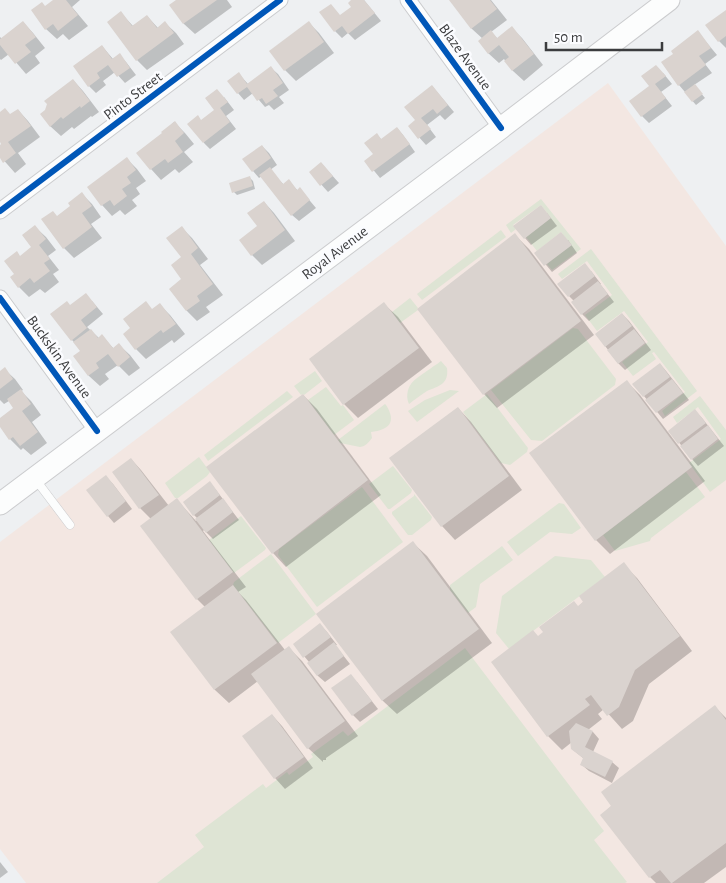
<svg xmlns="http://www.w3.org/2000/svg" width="726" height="883" viewBox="0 0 726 883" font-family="'Alegreya Sans',sans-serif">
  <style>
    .education { fill: #f3e7e2 }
    .green { fill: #dee4d4 }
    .shadow { fill: #0003 }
    .building { fill: #dad3cf }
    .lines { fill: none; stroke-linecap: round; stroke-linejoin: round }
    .lane-casing { stroke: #cbccce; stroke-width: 9 }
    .street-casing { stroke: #cbccce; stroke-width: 17 }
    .secondary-casing { stroke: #cbccce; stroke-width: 23 }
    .lane { stroke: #fcfdfd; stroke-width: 8 }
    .street { stroke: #fcfdfd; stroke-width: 15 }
    .secondary { stroke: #fcfdfd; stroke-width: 21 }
    .cycleway-casing { stroke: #fbfcff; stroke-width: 9 }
    .cycleway { stroke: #0057b8; stroke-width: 6 }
    .labels { text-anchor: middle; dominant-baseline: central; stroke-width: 5; stroke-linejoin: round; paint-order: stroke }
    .street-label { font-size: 15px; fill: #3b3c3e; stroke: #fbfcff }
  </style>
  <rect width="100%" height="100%" fill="#eef0f2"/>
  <polygon class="education" points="608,83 726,246 726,883 26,883 0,849 0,542"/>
  <g class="green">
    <polygon points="541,199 581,249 552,270 547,264 571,245 561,232 537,251 526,237 551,218 541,205 513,225 516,229 511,233 506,225"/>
    <polygon points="501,230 506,237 422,300 417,294"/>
    <polygon points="591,249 697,391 665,416 662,411 685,392 654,352 652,353 656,359 633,376 622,362 648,342 624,311 597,331 585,315 612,295 587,261 562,279 558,274"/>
    <polygon points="410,298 418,308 417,309 418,310 400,323 392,312"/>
    <polygon points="573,328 578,329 616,379 615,385 542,441 531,440 491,390"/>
    <path d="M441 361 447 368C449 384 439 386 427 391 421 395 415 399 409 404 406 398 407 389 411 384 415 378 435 366 441 361Z"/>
    <polygon points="315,371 322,381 304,395 303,394 301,395 294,386"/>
    <polygon points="326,387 341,406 343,405 354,420 334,435 308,400"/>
    <polygon points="450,390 459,391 417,422 408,411 425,400"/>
    <polygon points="287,391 293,397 208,461 204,455"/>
    <polygon points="487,394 528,448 527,452 510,465 501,463 463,412"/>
    <polygon points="700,396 726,430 726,480 710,492 689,463 721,439 698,407 677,423 673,417"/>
    <path d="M385 404 386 405C397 422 389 430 371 432L372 438C368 443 366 446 360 447L340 443 338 440Z"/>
    <polygon points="199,457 210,472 207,476 178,498 175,498 165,483"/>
    <polygon points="393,466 412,490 411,493 390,509 388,509 369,484"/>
    <polygon points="686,472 705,497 651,538 650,541 615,551 603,535"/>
    <polygon points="362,487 403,542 317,607 278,555 279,549"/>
    <polygon points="414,494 432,517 431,520 412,535 408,535 392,514 392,512 414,496"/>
    <polygon points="559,503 564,504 581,528 572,534 550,532 518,556 507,542"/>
    <polygon points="241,516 266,548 265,550 234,573 209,540"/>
    <polygon points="502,546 513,560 480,584 476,607 468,613 450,590 450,585"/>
    <polygon points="271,554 316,614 278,643 233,585 234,582"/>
    <polygon points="555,556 591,560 605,577 509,649 496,633 502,596"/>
    <polygon points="465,648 604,831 594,840 627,882 625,883 157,883 204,847 195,835 263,784 266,788 287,772 289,775 313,757 311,754 343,731 348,736"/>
  </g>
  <g class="shadow">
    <polygon points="55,0 80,0 72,7 88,26 69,40 63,34 57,39 46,29 32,10 46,7"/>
    <polygon points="178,0 227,0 232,7 195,34 184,24 171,5"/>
    <polygon points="354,0 364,0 381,21 355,40 348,33 342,38 335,31 341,16 353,7"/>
    <polygon points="450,0 491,0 507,20 491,32 498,39 512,28 522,38 543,65 524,81 513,71 504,59 499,63 488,53 483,39 472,29"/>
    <polygon points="726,11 726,48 719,41"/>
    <polygon points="121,13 133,26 147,16 158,28 165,23 176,33 184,44 147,70 137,60"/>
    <polygon points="23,22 33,33 45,48 35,56 40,63 26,74 9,54 1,60 0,59 0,37 2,39"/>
    <polygon points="309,23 319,33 334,53 296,81 285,70 271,51"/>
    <polygon points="698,32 717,55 705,64 712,73 694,85 705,98 696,105 679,85 674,54"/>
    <polygon points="102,46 113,59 119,55 126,62 136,75 125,83 115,72 103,81 106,85 96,93 89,86"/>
    <polygon points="271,68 278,74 289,90 279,97 284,103 274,110 269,105 265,107 253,93 244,100 238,93 239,74 248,84"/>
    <polygon points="663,73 672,84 661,92 672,106 649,123 642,116 631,101 651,87"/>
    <polygon points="73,80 83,91 99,112 92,117 91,116 74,129 72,127 61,136 50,126"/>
    <polygon points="432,86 454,112 445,120 440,115 427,125 436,137 426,145 409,126 417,121"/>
    <polygon points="224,97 234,110 226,116 236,129 210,149 204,143 202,121 216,110"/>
    <polygon points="18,110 28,121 40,137 18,153 26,164 15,173 0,156 0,147 3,144 0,140 0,113 11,115"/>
    <polygon points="174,122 185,133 194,144 184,152 193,162 179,173 175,169 161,180 151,169 163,133"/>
    <polygon points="397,128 403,135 415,152 380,178 366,161 374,155 377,135 382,140"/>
    <polygon points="262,146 269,153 277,165 270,170 284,185 289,181 298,191 300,189 316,208 299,221 292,215 262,176 259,178 253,171"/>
    <polygon points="127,159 137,169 146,181 136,188 140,194 132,200 137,206 125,215 120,210 112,216 102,205"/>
    <polygon points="321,163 339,183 328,192 310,172"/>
    <polygon points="250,178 253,181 255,189 237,195 234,192"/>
    <polygon points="82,194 92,204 101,217 91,224 102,238 74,258 64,248 72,206"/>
    <polygon points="264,202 274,213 295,241 262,265 252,255 259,227"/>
    <polygon points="547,213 557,226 531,245 525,238"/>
    <polygon points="35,227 46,237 56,250 48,256 59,270 53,274 59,282 45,293 40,289 29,297 19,287 15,274 21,257 33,248"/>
    <polygon points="182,228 192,238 208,259 200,265 223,295 206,307 210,312 197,321 187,311 170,289 183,279"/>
    <polygon points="515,235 529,249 594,335 497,408 484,394"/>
    <polygon points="568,240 577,253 552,272 536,253"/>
    <polygon points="591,271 601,284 600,284 614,302 589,321 582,314 573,302 574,301 569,296"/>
    <polygon points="92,301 103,314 87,327 99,338 102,336 114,349 119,345 130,355 140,368 129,376 118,365 105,374 109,379 100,386 89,376 75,357 82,351 72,340 70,307"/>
    <polygon points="384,304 398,317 432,362 358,418 344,404 310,359"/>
    <polygon points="160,305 170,315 185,334 174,343 172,340 146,359 136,349 132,328"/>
    <polygon points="622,314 629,321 651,350 625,370 618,363 596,334"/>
    <polygon points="660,364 666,371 689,400 663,419 644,396"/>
    <polygon points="4,369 15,379 23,390 21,391 31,401 41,415 32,422 47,443 31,455 23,448 21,450 10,439 0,425 0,419 15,408 9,401 4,404 0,400 0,372"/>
    <polygon points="627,382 640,395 705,481 610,554 596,540 531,453"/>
    <polygon points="303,395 317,409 381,495 286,567 273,553"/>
    <polygon points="458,408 471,422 522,490 455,540 442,526"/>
    <polygon points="695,411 702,418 724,446 698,466 692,459 670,431"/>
    <polygon points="131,459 141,470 169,506 177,500 196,521 198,519 194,515 210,483 216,490 239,520 213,539 204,530 203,531 246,587 238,592 246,600 285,650 289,648 302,661 358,736 326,758 326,760 323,760 323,762 308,748 258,681 229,703 215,690 172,632 205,607 197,599 151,519 140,508"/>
    <polygon points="106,477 113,484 132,509 114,523 108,516"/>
    <polygon points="413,543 427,556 492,643 397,714 383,701 318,614"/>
    <polygon points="623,564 637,578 692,651 649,684 633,721 622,729 604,709 598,714 602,719 588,730 593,732 599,739 593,752 612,762 619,768 612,783 589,771 582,765 588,762 572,749 572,742 562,750 548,736 539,637 578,607"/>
    <polygon points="320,625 327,632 337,645 335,645 350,664 325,682 318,676 308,663 309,662 294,644"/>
    <polygon points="357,682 378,709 360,722 353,715"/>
    <polygon points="715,707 726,718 726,867 704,883 656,883 650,877 602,815"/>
    <polygon points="272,715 282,726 313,768 285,789 275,778 244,736"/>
    <polygon points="0,862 8,872 0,878"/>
  </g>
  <g class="building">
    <polygon points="53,0 66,0 78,15 58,31 53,24 45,30 31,10 42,2 45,6"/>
    <polygon points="176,0 217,0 183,24 169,5"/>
    <polygon points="351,0 364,0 375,13 348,34 342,26 334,32 319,12 331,4 340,15 351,7 348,3"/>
    <polygon points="449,0 490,0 497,9 471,29"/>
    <polygon points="726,10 726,36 718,42 705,25"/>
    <polygon points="121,11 132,26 147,15 157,28 165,21 174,33 136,61 107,22"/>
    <polygon points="23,21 36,37 25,45 31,52 15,64 0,45 0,39"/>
    <polygon points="309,21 324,42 284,71 269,51"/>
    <polygon points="512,26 534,54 512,71 504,61 509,57 499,45 488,54 478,41 491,30 497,38"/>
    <polygon points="698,30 711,48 699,56 706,65 678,86 661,62 673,54 671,51"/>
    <polygon points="102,45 112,59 120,53 130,68 117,77 108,65 97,73 100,78 88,87 73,66"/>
    <polygon points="656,65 666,76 655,84 666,98 641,117 629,101 649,86 641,76"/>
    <polygon points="271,66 283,83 273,90 278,96 266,104 262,98 257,101 247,87 237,94 227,81 239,72 247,84"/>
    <polygon points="73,79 90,101 81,108 80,106 63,119 61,117 50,127 40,114 45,110 47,104 44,101"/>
    <polygon points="695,84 703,94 692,102 684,92"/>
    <polygon points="432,85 448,105 437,114 433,109 421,118 431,129 418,139 408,126 415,120 404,107"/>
    <polygon points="217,89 228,102 220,108 230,122 203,143 187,124 198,115 201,120 214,110 205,98"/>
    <polygon points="5,108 10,114 18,109 31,126 8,142 16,153 3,163 0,158 0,145 1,144 0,142 0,112"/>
    <polygon points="175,121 184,133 175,141 183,152 168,163 165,159 150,170 136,153 162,133 161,132"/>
    <polygon points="397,127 410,144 372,172 364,161 373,154 364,143 377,133 381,139"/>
    <polygon points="262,145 271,158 252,172 242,159"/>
    <polygon points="127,157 136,170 127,177 131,183 122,189 127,196 114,206 110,200 101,206 87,187"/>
    <polygon points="321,162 333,176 320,186 309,172"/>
    <polygon points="270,167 283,184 289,179 297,190 300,187 310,200 291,216 259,175"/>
    <polygon points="250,176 253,186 232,193 229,183"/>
    <polygon points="82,192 92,206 82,213 92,227 63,249 41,219 53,211 57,216 70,206 68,203"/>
    <polygon points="264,201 285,230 251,256 239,240 257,226 247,213"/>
    <polygon points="541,205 551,218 524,239 513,226"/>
    <polygon points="35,225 46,239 39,245 50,259 44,263 50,271 34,283 30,278 18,288 10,277 14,274 4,261 17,251 20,256 31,247 22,235"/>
    <polygon points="182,226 198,248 191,254 213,284 197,296 200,301 186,311 169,289 181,279 171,265 181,257 166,238"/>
    <polygon points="561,232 572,245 544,266 534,253"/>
    <polygon points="515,233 581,321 483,395 417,309"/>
    <polygon points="585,263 595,276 568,297 557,284"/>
    <polygon points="598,281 608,294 581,315 571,302"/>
    <polygon points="86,293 97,307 81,320 87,328 71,341 50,314 67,301 70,305"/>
    <polygon points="146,301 152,309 160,303 176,324 163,333 161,330 135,350 123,334 130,328 123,319"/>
    <polygon points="384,302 419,348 343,405 309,359"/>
    <polygon points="622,313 632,326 605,347 595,334"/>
    <polygon points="91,329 98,338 102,334 113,348 119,343 130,357 118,367 108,354 96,363 99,368 88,376 73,356 80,351 73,342"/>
    <polygon points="634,329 645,343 618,364 607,350"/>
    <polygon points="660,363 670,377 643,397 632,384"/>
    <polygon points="5,367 13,379 0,389 0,371"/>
    <polygon points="672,379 683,393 656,413 645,400"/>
    <polygon points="627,380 692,467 595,541 529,453"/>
    <polygon points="21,389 31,404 22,411 38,432 20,446 13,437 9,440 0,427 0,418 13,408 7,399"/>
    <polygon points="303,394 368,480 272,554 206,467"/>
    <polygon points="458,407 509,476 441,527 389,458"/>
    <polygon points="695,409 706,423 678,444 668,431"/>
    <polygon points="708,425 718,439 691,460 680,446"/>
    <polygon points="131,458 159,495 139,509 112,472"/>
    <polygon points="106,475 126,501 107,517 86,490"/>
    <polygon points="210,481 220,495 193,516 183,502"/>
    <polygon points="177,498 233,572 196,600 140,526"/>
    <polygon points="223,498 233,512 206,533 195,519"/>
    <polygon points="413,541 479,629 382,701 316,614"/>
    <polygon points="624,562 680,636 635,670 619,707 607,716 591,695 585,699 590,705 547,737 491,662 533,630 538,636 543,632 539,627 574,601 578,606 583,602 579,596"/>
    <polygon points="233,585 277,643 214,690 170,632"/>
    <polygon points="320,623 331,637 303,658 293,644"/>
    <polygon points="334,642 344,656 317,676 307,663"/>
    <polygon points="289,646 345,721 313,744 309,748 307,749 251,674"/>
    <polygon points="351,674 372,701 352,716 331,688"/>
    <polygon points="715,705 726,720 726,843 672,883 671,883 660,870 649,878 600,815 611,806 601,792"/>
    <polygon points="272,714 304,757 274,779 242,736"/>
    <polygon points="576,723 593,731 585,747 613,761 605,777 580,765 583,758 571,749 569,731"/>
  </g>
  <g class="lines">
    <g class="lane-casing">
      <polyline id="lane" points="36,480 70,525"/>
    </g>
    <g class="street-casing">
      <g id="street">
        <polyline points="408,0 501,128"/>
        <polyline points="0,211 280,0"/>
        <polyline points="0,298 97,431"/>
      </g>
    </g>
    <g class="secondary-casing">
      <polyline id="secondary" points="0,504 501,128 669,0"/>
    </g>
    <use href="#lane" class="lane"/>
    <use href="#street" class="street"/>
    <use href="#secondary" class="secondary"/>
    <g class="cycleway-casing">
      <g id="cycleway">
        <polyline points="408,0 501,128"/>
        <polyline points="0,211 280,0"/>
        <polyline points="0,298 97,431"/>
      </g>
    </g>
    <use href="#cycleway" class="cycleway"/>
  </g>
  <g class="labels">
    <g class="street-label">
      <text transform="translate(465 57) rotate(54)">Blaze Avenue</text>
      <text transform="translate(133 96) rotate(-37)">Pinto Street</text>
      <text transform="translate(335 253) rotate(-37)">Royal Avenue</text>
      <text transform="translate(59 357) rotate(54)">Buckskin Avenue</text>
    </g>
  </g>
  <path d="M546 42v8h116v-8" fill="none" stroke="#3b3c3e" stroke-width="2.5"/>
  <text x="554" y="42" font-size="15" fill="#3b3c3e" stroke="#fbfcff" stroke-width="4" paint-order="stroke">50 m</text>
</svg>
